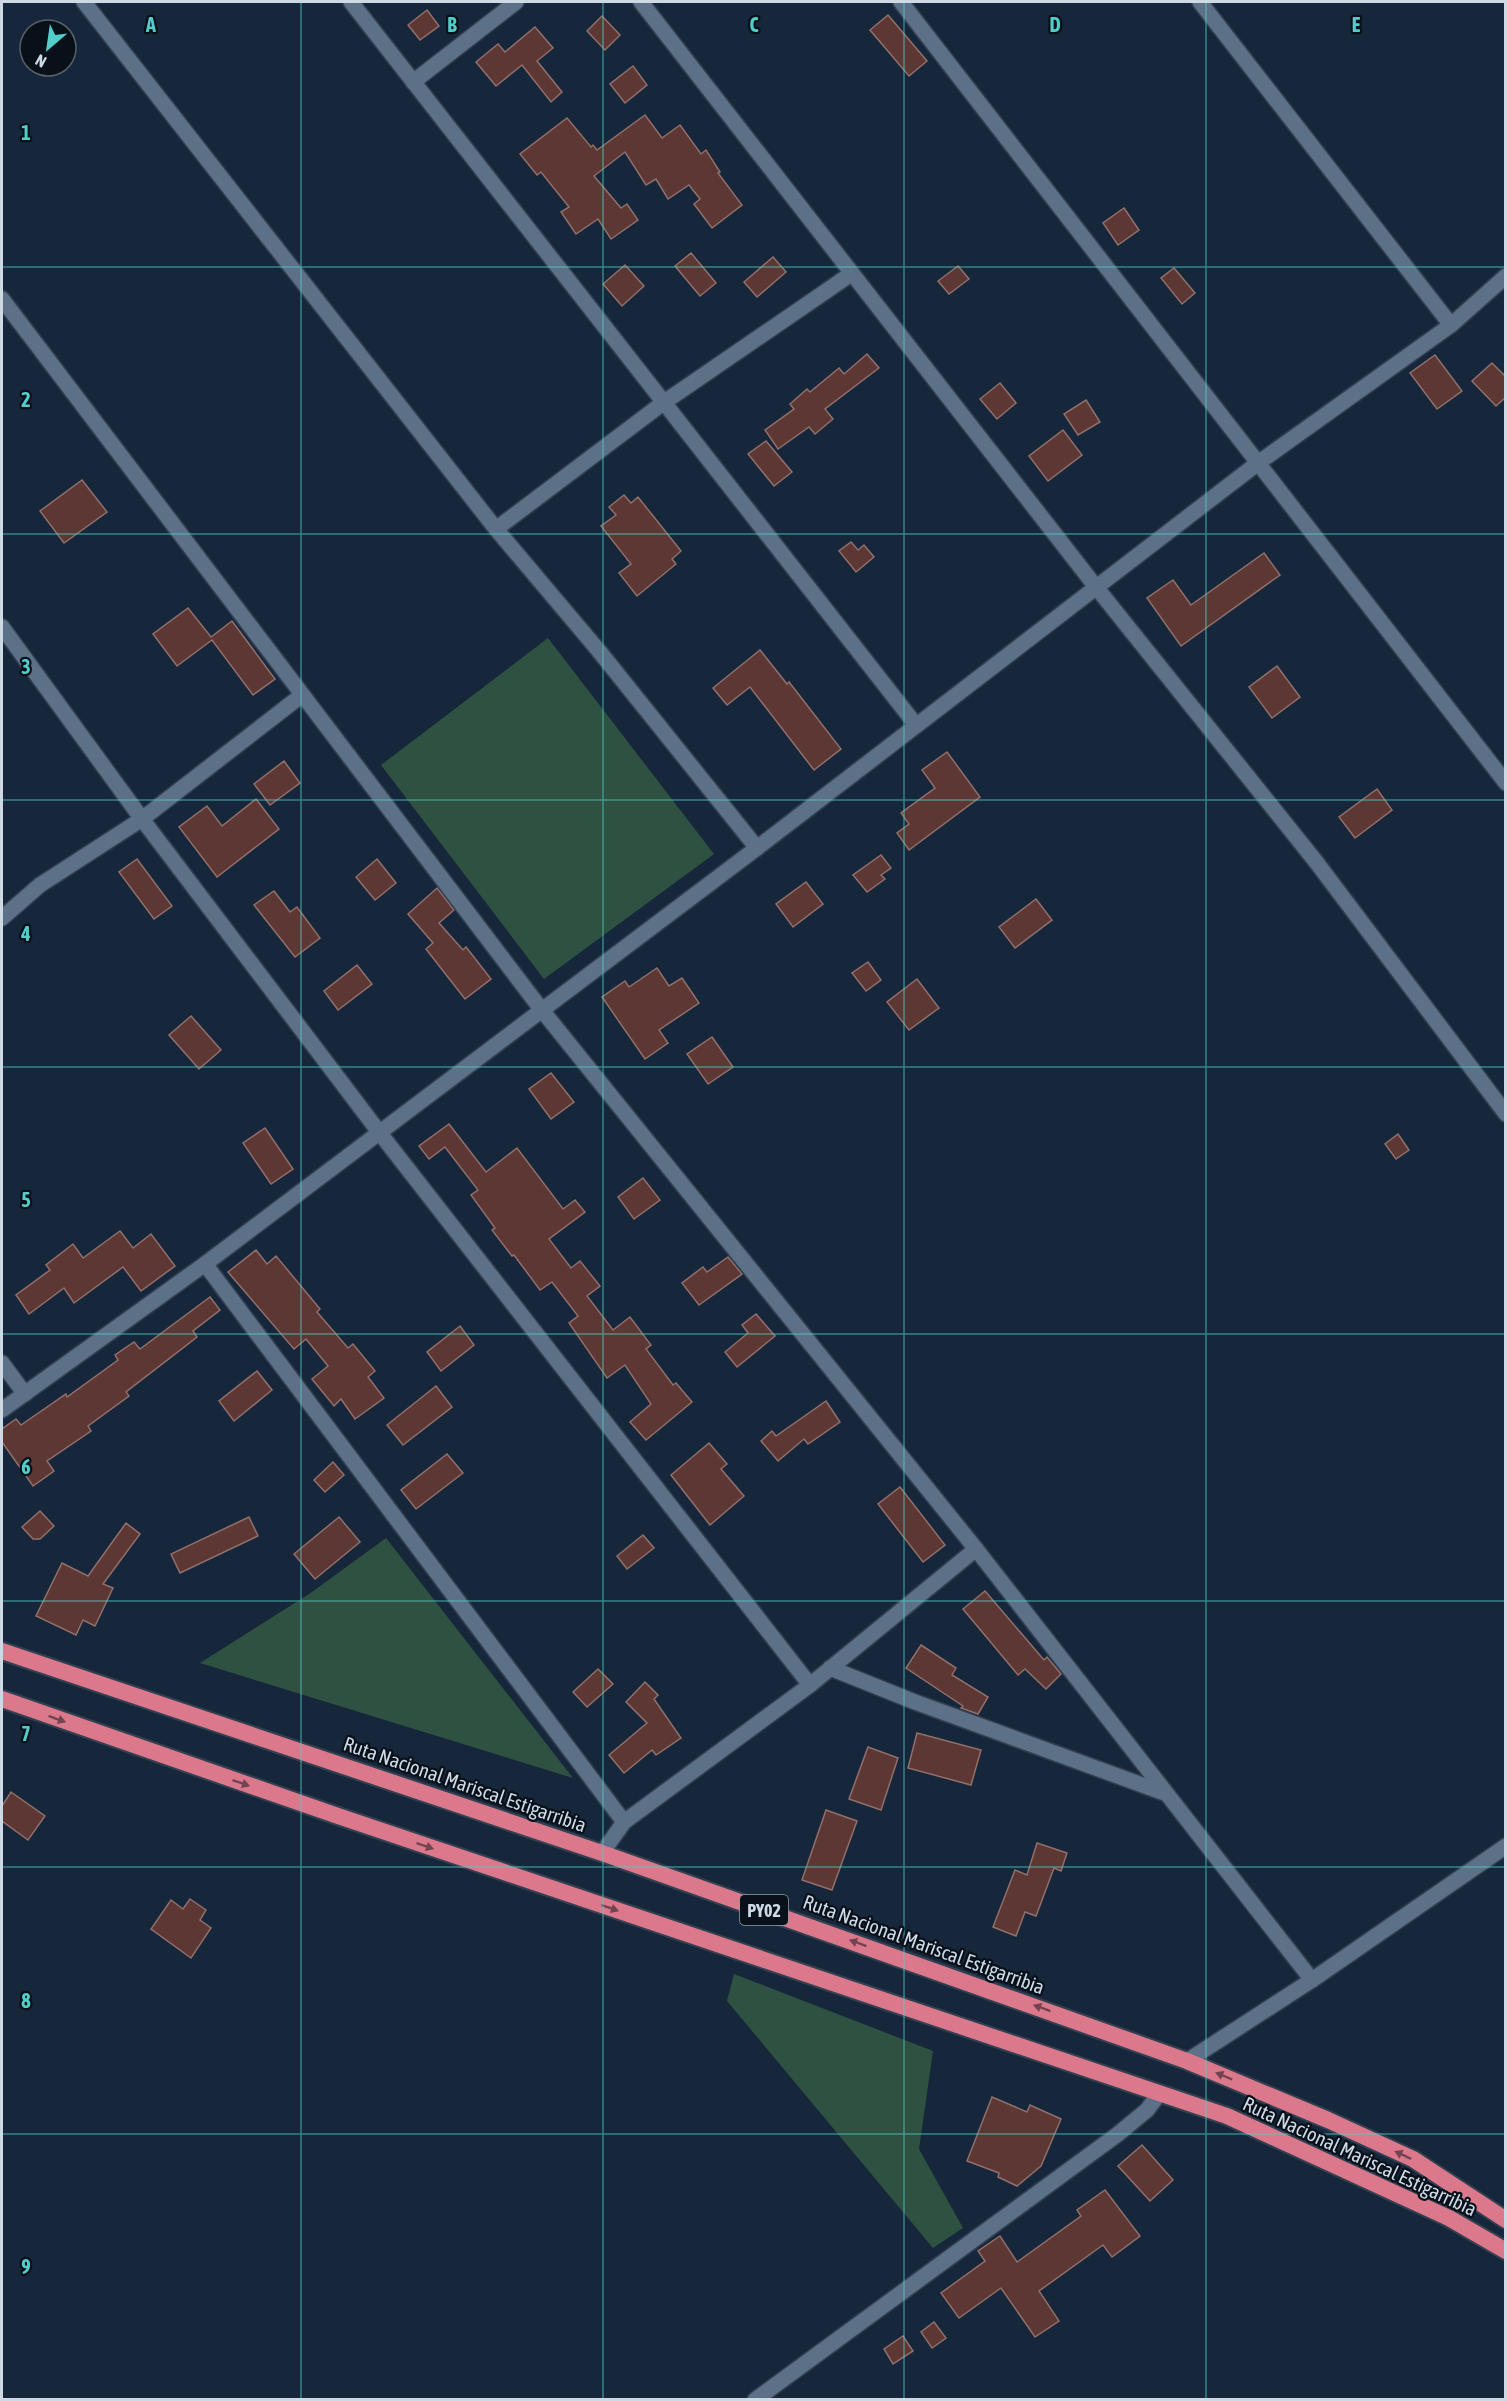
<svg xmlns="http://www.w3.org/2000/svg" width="1507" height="2401" viewBox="0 0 1507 2401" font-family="'Asap Condensed',sans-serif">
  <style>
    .green { fill: #2f5141 }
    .building { fill: #5c3734; stroke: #916f6b; stroke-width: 1.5 }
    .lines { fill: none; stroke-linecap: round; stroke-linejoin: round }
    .minor-casing { stroke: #334051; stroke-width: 18 }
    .trunk-casing { stroke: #334051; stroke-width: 20 }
    .minor { stroke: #5c7088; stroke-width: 15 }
    .trunk { stroke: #db788b; stroke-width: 16 }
    .oneway { fill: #724452 }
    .grid { fill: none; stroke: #53cdc9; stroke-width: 1.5; stroke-opacity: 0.55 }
    .labels { text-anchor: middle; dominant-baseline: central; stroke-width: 4.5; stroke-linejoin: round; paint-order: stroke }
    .shield { fill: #081019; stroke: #939da8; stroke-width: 1.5 }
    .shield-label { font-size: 18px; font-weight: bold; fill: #ced9e6 }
    .street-label { font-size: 20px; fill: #ced9e6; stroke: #081019 }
    .grid-label { font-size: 20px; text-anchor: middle; font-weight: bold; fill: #53cdc9; stroke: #081019; stroke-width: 4.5; stroke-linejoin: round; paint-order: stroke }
  </style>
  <rect width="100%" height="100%" fill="#16273c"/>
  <g class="green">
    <polygon points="548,638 714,854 544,979 381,765"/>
    <polygon points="386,1538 573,1778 200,1663 312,1592"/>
    <polygon points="734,1974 933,2051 919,2149 963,2228 933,2248 727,2001"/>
  </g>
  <g class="building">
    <polygon points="427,10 439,26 420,40 408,25"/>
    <polygon points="888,15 927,61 909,76 870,30"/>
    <polygon points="602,16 620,35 605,50 587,31"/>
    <polygon points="535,27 553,48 537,61 562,92 551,102 522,65 496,86 476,62 498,44 505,52"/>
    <polygon points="633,66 647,85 625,103 610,84"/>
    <polygon points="645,115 662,138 680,125 701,154 706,150 720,172 718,173 742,205 712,228 694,204 700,199 689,185 668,199 656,179 646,185 625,152 594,176 621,208 627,204 638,220 611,239 598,219 576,234 561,212 569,207 541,172 537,175 520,154 567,118 591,147 593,145 597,150"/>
    <polygon points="1124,208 1139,230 1118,245 1103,223"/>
    <polygon points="691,253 716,283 700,296 675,266"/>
    <polygon points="773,257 786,272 757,297 744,282"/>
    <polygon points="625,265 644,286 622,306 603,284"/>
    <polygon points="958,266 969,279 949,294 938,281"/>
    <polygon points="1174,268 1195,293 1182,304 1161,278"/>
    <polygon points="867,354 879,368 825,409 833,419 815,434 809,427 778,449 765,430 794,409 790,404 807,389 810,392 839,368 844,374"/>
    <polygon points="1435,355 1462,391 1437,409 1410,373"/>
    <polygon points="1492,363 1506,377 1506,397 1496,406 1472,381"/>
    <polygon points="1000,383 1016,403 997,419 980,399"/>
    <polygon points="1086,400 1100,422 1078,435 1064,414"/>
    <polygon points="1063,430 1082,455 1048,481 1029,456"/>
    <polygon points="766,441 792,472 774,486 748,454"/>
    <polygon points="82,480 107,512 64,543 40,511"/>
    <polygon points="624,495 631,503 638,497 681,551 672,559 676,564 637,596 619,573 631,564 601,526 616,515 609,507"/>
    <polygon points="851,542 858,550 864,545 874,557 856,572 839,551"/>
    <polygon points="1264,553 1280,575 1181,646 1147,598 1173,580 1191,605"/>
    <polygon points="188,608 211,637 232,621 275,679 253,695 212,640 177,666 153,634"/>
    <polygon points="760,650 787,684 789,682 841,749 814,770 750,687 727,705 713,688"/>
    <polygon points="1277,666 1300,697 1272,718 1249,687"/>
    <polygon points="947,752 980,797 909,850 897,833 909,824 901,813 935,788 922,770"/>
    <polygon points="284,761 300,783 270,805 254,784"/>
    <polygon points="1377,789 1392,810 1355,838 1339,817"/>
    <polygon points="256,799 279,829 217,877 179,827 207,806 222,826"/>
    <polygon points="881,855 891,868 881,875 885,879 867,892 853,875"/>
    <polygon points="137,859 172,906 154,919 119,872"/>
    <polygon points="377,859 396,883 375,900 356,877"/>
    <polygon points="806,882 823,904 793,927 776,904"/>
    <polygon points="437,888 454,910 439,923 463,950 466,947 491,979 465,999 426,949 433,943 408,914"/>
    <polygon points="274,891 290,912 297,907 320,938 295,957 254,905"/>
    <polygon points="1036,899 1052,920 1015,948 999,927"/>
    <polygon points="868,962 881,980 866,991 852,973"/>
    <polygon points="357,965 372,984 338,1010 324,991"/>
    <polygon points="657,968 669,986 682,978 699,1003 659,1030 668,1043 645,1059 602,997 625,981 629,987"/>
    <polygon points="917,979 939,1008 909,1030 887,1002"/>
    <polygon points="191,1016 221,1050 199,1069 169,1035"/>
    <polygon points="712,1037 733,1067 708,1084 687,1054"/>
    <polygon points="551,1073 574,1102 551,1119 529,1089"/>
    <polygon points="449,1124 486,1172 517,1148 563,1209 575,1200 585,1212 549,1239 571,1268 580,1261 600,1286 587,1296 613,1330 630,1317 651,1345 646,1349 673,1385 676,1383 692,1402 646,1440 630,1422 651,1404 625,1365 607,1378 569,1323 578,1316 552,1282 540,1290 514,1255 512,1256 492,1230 495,1228 471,1195 478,1190 445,1147 429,1159 419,1146"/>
    <polygon points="265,1128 293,1169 271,1184 243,1143"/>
    <polygon points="1398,1134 1409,1150 1396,1159 1385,1144"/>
    <polygon points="643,1178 660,1200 634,1219 618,1197"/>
    <polygon points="120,1231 133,1248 151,1234 175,1266 141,1291 123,1267 74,1303 64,1288 29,1314 16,1295 50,1270 46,1265 73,1244 83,1258"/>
    <polygon points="256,1250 267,1264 276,1256 320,1309 317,1312 348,1348 353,1344 375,1371 368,1377 384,1398 355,1419 341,1399 334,1406 312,1379 328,1366 306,1339 294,1349 228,1272"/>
    <polygon points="728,1257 742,1274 699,1305 682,1283 703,1267 707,1272"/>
    <polygon points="210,1297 220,1310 193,1331 197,1337 126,1392 129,1396 88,1426 91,1431 47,1461 54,1471 33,1486 2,1442 2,1429 16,1419 21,1425 66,1394 67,1397 118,1360 115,1355 134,1342 140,1349"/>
    <polygon points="756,1314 775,1336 737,1367 725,1352 748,1333 742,1325"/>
    <polygon points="460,1326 474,1345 441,1371 427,1352"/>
    <polygon points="257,1371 272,1390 234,1421 219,1401"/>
    <polygon points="436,1386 452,1407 403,1445 387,1425"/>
    <polygon points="826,1401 840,1422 808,1444 804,1439 778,1461 761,1441 772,1431 776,1436"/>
    <polygon points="709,1443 727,1464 721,1469 744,1496 710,1525 671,1475"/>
    <polygon points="447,1454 463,1473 416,1509 401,1490"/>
    <polygon points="333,1462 344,1475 325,1492 314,1480"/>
    <polygon points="900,1487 945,1545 923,1562 878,1504"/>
    <polygon points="40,1511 54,1526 40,1539 33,1539 22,1527"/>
    <polygon points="249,1517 258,1536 180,1573 171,1554"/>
    <polygon points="339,1517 360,1542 315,1579 294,1554"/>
    <polygon points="126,1523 140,1534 103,1584 113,1588 95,1626 83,1620 76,1635 36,1616 62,1563 88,1576"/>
    <polygon points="643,1535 654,1548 627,1569 617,1556"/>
    <polygon points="985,1591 1044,1660 1047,1657 1061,1674 1046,1689 1025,1669 1018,1675 963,1609"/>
    <polygon points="921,1645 956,1668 952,1675 988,1697 978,1714 961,1708 963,1706 906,1668"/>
    <polygon points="598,1669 613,1684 587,1707 573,1692"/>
    <polygon points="645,1682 658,1695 654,1699 681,1738 656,1755 652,1750 624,1773 609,1755 647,1723 626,1702"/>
    <polygon points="917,1733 981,1750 971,1785 908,1768"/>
    <polygon points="868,1747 898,1758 881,1810 849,1799"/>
    <polygon points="11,1792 45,1816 28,1840 2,1821 2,1806"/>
    <polygon points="826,1810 857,1821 832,1890 802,1880"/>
    <polygon points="1037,1843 1067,1853 1061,1871 1054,1868 1036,1916 1025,1912 1016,1936 993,1927 1015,1870 1027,1875"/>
    <polygon points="190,1899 206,1910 200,1920 211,1928 191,1958 151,1929 171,1900 183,1909"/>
    <polygon points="992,2097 1027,2112 1030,2105 1061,2119 1041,2166 1017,2186 998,2177 999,2173 967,2161"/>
    <polygon points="1142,2145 1173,2180 1150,2201 1118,2166"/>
    <polygon points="1105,2190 1140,2236 1112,2257 1103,2245 1039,2291 1059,2321 1035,2337 1001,2288 959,2318 941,2293 985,2261 978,2251 1000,2236 1017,2262 1081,2216 1077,2210"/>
    <polygon points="934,2322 946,2338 932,2348 921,2332"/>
    <polygon points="903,2336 913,2351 893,2364 884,2349"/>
  </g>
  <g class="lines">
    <g class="minor-casing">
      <g id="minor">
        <polyline points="84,2 496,529 599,651 757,848"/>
        <polyline points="351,2 916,725"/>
        <polyline points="641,2 1096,587 1317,863 1506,1114"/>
        <polyline points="901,2 1506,783"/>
        <polyline points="1200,2 1451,325"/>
        <polyline points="413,82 516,2"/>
        <polyline points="2,299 541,1009 976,1549 810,1685 624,1822 602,1853"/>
        <polyline points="496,529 663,403 851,274"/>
        <polyline points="2,627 142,819 40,885 2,918"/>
        <polyline points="302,695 142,819 379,1132 810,1685"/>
        <polyline points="205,1264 624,1822"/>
        <polyline points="2,1363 25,1394"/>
        <polyline points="2,1410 205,1264 757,848 1258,463 1451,325 1506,276"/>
        <polyline points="976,1549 1312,1980"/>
        <polyline points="830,1668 915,1702 1167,1794"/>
        <polyline points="1187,2061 1312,1980 1506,1846"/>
        <polyline points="755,2400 1118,2134 1147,2110 1159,2094"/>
      </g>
    </g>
    <g class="trunk-casing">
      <g id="trunk">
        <polyline points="2,1651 602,1853 1187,2061 1328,2120 1413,2159 1506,2220"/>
        <polyline points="2,1699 338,1816 1227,2116 1449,2218 1506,2251"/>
      </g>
    </g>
    <use href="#minor" class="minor"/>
    <use href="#trunk" class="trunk"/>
  </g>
  <defs><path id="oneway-solid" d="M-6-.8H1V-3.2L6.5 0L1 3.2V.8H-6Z" transform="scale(1.5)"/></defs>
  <g class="oneway">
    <use href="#oneway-solid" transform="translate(57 1719) rotate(20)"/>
    <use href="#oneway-solid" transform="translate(241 1783) rotate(19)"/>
    <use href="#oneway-solid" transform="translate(425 1846) rotate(19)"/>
    <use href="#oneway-solid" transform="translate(610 1908) rotate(19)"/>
    <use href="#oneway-solid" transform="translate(858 1943) rotate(-160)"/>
    <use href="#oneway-solid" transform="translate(1042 2008) rotate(-160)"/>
    <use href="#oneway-solid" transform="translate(1224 2076) rotate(-157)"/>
    <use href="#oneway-solid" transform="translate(1403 2155) rotate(-155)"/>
  </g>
  <path class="grid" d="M301 2V2400M603 2V2400M904 2V2400M1206 2V2400M2 267H1506M2 534H1506M2 800H1506M2 1067H1506M2 1334H1506M2 1601H1506M2 1867H1506M2 2134H1506"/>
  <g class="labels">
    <rect class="shield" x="740" y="1895" width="48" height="30" rx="4.5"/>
    <g class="shield-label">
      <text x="764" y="1910">PY02</text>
    </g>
    <g class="street-label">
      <text transform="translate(465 1784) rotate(19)">Ruta Nacional Mariscal Estigarribia</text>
      <text transform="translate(924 1944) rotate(20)">Ruta Nacional Mariscal Estigarribia</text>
      <text transform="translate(1360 2156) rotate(25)">Ruta Nacional Mariscal Estigarribia</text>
    </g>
  </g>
  <g class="grid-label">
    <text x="151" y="32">A</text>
    <text x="452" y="32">B</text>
    <text x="754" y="32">C</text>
    <text x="1055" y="32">D</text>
    <text x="1356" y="32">E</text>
    <text x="26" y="140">1</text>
    <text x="26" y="407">2</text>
    <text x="26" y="674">3</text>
    <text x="26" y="941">4</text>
    <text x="26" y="1207">5</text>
    <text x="26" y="1474">6</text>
    <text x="26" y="1741">7</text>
    <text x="26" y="2008">8</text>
    <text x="26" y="2274">9</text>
  </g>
  <rect width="1507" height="2401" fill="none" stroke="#ced9e6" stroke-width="6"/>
  <g transform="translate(48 48) rotate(209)"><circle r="28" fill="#081019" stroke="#57606b" stroke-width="1.5"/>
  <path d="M0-4.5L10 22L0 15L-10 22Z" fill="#53cdc9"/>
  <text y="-9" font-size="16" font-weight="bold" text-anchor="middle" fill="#ced9e6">N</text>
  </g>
</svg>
